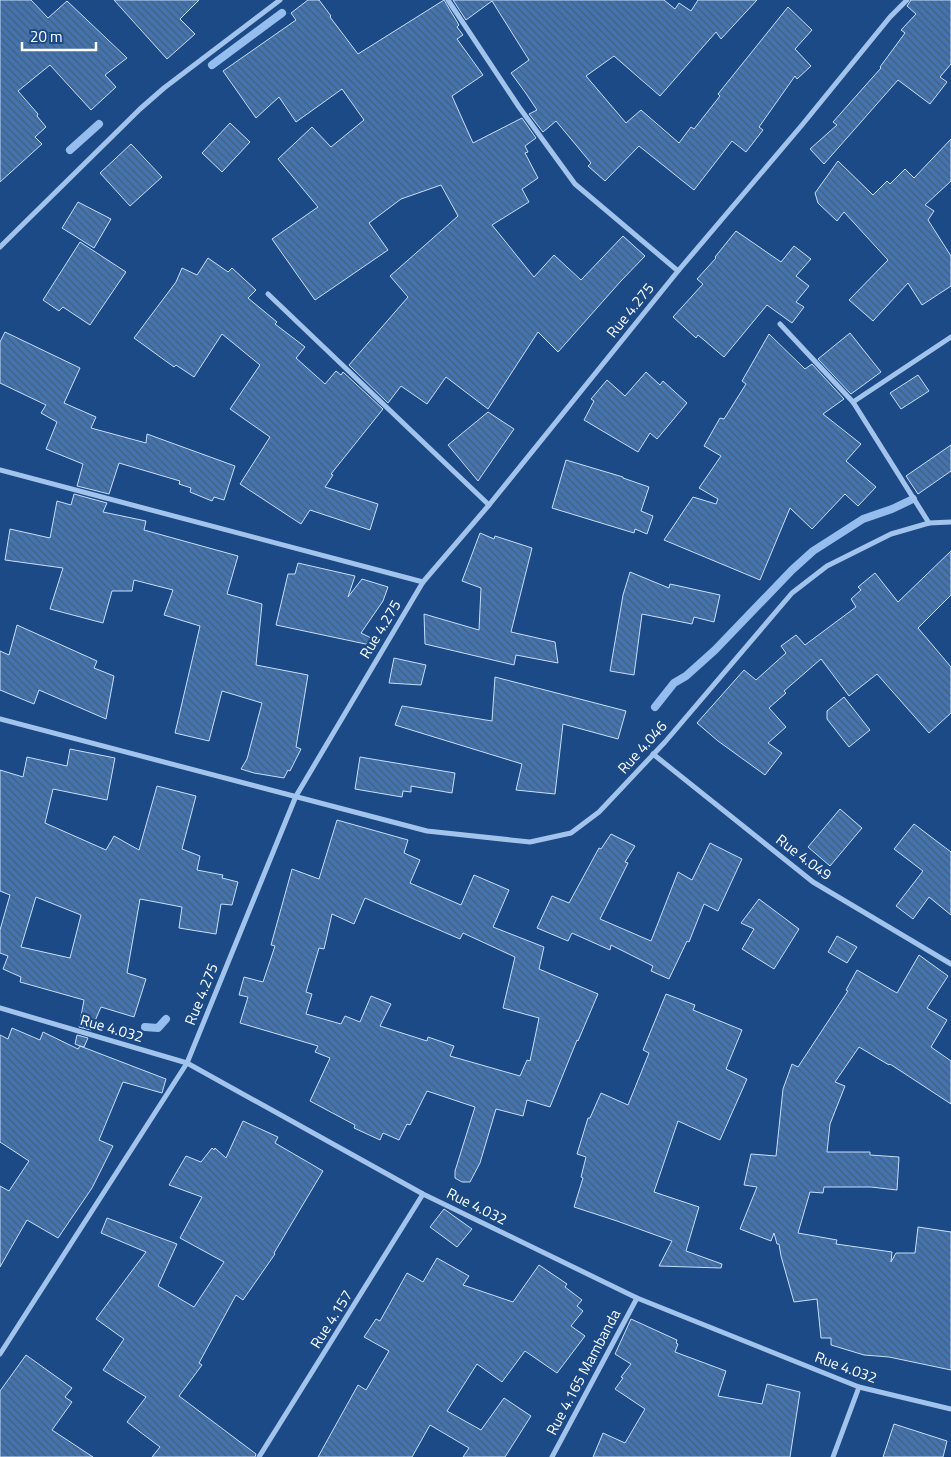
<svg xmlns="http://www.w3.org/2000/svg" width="951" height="1457" viewBox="0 0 951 1457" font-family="'Titillium Web',sans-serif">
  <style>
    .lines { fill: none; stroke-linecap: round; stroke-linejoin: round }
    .stream { stroke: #95beee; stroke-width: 8 }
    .building { fill: url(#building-back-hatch); stroke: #c7def9; fill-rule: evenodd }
    .minor { stroke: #a2c4ec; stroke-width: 5 }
    .labels { text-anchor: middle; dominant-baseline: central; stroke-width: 4.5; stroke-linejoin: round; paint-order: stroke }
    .street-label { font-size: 15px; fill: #fff; stroke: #1b4a86 }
  </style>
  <defs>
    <pattern id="building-back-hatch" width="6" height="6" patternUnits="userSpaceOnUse" patternTransform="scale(1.25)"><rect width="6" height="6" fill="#4374af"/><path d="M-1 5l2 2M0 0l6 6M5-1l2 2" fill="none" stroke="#485e79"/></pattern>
  </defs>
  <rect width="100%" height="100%" fill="#1b4a86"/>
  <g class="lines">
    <g class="stream">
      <polyline points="212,65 282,13"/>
      <polyline points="70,150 99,124"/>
      <polyline points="655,707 674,683 686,676 715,650 792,570 813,551 863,519 892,509 913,499"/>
      <polyline points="145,1027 158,1028 166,1019"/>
    </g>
  </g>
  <g class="building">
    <polygon points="0,0 31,0 48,18 67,1 127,58 105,75 116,87 91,110 50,65 18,91 38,114 37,116 46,127 35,137 42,144 0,182"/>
    <polygon points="114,0 199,0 180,19 195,34 167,59"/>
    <polygon points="308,0 319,0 331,16 330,17 358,54 444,0 459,25 457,27 463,35 457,39 483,75 452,96 473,143 522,118 536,138 525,146 528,152 525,153 538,178 522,189 529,202 492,225 534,277 554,255 581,280 623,236 645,256 620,282 558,352 538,332 488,409 446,377 427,404 401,386 388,403 349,365 408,297 390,276 458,216 441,185 401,199 369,223 388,250 315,300 272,239 318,207 278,159 312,127 331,147 364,120 342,89 296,122 279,97 256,118 223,71 296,20 291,13"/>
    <polygon points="453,0 664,0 675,9 679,3 691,11 698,0 757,0 721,39 716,32 660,96 614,56 586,76 626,123 641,110 679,143 691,127 694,129 720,96 718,94 788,7 812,30 795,49 811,66 797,79 795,76 759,127 763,130 746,152 732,141 694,190 639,146 605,181 588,166 591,163 556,121 543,132 529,114 537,110 525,92 511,73 529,60 492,1 466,20"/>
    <polygon points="911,0 951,0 951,64 940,77 947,82 930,104 898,80 824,164 810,149 837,125 833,122 881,68 880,67 905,33 901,30 916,14 907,6"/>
    <polygon points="230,123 250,142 222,172 202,153"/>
    <polygon points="951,139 951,181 925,205 934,211 928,220 951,256 951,286 922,305 908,283 873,321 849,300 888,260 844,212 837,221 818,203 815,193 838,161 873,195 887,181 890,184 905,169 914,178"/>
    <polygon points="131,144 162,177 130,206 100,173"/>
    <polygon points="78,202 111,219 94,248 62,228"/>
    <polygon points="736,231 781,262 794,246 811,259 796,276 809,286 796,302 804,307 792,323 767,305 724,357 698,335 696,338 673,317 703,284 697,279 716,258 715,257"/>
    <polygon points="80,242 126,272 90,325 63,307 59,311 43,300"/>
    <polygon points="208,258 228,272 232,268 256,290 248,298 277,322 275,324 305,347 296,358 325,384 336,371 341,375 343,372 383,409 331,474 333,475 325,487 378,504 370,530 310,510 301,524 240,484 270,437 230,409 260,365 222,334 194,377 176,365 174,367 134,338 176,282 182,268 197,275"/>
    <polygon points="5,332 80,368 64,403 96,417 91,428 146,443 147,434 235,466 224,500 214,497 212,501 190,492 191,488 179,484 180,481 119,463 109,494 77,486 83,464 46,449 57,422 41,413 46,405 0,383 0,342"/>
    <polygon points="850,333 881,372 851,394 818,359"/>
    <polygon points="769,334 805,369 812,364 844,399 823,414 861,444 846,461 876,487 858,506 845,494 812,529 790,508 760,580 664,540 693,497 716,504 718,499 699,488 721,456 704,446 720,418 724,419 746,384 742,381"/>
    <polygon points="646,372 660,385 663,381 687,403 657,439 650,433 638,452 584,420 594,401 591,399 607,380 625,396"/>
    <polygon points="918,375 929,391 901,409 890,393"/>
    <polygon points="488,412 514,429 478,481 448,445"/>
    <polygon points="951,445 951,471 918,494 906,476"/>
    <polygon points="566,460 623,477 623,478 649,487 641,511 653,516 647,534 635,529 634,533 552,508"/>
    <polygon points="74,494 107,503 103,512 146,521 144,530 238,556 227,594 262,604 256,665 308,675 296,747 301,749 290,771 288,770 284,778 254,773 241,769 247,759 262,703 222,691 209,741 175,733 200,626 164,615 173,590 134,580 132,591 112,591 103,623 50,609 63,568 5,560 10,529 50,538 57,501 71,505"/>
    <polygon points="480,533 494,539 495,536 532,548 511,632 555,642 558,663 516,655 514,665 425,644 424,614 479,630 481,588 462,581"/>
    <polygon points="951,551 951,595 918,628 951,667 951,713 929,733 877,674 849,696 821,659 784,691 786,693 769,708 786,727 768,743 782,753 765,775 718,741 697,723 744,670 756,680 786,653 781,646 796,635 805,645 856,607 851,599 861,590 858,587 875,573 898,602"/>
    <polygon points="298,563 355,576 348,597 362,579 388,587 383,601 361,633 377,641 375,646 276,625 288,574 295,574"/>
    <polygon points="630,572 669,588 670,584 720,595 714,622 694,617 692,624 642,614 634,675 610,671 623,595"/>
    <polygon points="17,625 97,661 94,668 114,676 106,719 39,690 34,704 0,690 0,651 9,655"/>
    <polygon points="394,658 426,665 421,685 389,683"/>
    <polygon points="495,677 626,711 618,739 563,724 555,794 516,790 522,764 395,725 402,706 492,721"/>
    <polygon points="844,697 870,730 849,747 827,719 827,711"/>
    <path d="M70 749 115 758 107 800 53 789 45 823 106 850 114 836 139 850 157 786 196 796 182 849 200 856 197 870 223 875 222 878 238 882 232 905 221 904 216 934 179 928 182 907 140 899 127 973 146 979 134 1017 101 1007 91 1030 79 1027 84 1000 20 982 21 977 3 969 8 956 0 953V930L10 895 0 891V770L23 777 27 757 67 766ZM36 897 81 915 70 958 21 947Z"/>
    <polygon points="360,757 455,773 452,793 411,786 411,792 403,791 402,797 355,789"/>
    <polygon points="840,809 862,828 830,866 808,847"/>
    <path d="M337 820 408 840 404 853 420 860 410 883 461 905 474 875 509 890 493 927 544 947 539 969 598 994 578 1041 577 1040 550 1107 527 1100 523 1116 496 1109 480 1163 470 1182H462L455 1178V1171L475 1107 427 1091 410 1125 407 1124 399 1140 383 1133 380 1140 354 1128 355 1125 310 1101 330 1058 315 1052 318 1046 240 1023 248 997 239 995 244 977 263 982 275 946 271 945 292 869 319 879ZM365 898 460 939 463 933 515 957 503 1008 539 1018 530 1061 527 1060 520 1076 450 1056 454 1046 428 1037 427 1041 380 1026 391 1004 371 996 360 1022 345 1016 341 1024 306 1014 312 994 306 992 319 948 324 949 332 914 354 924Z"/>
    <polygon points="914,824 951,852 951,915 929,897 913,919 896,906 923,871 894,849"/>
    <polygon points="611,834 635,846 625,862 628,863 600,919 651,941 678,872 692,880 710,843 742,859 718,911 704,904 689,942 687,941 669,979 651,971 653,966 611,945 610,950 572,933 568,941 537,928 552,896 569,903 599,848 601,849"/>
    <polygon points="759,899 799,929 774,969 742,949 754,929 741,923"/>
    <polygon points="837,936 857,947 847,963 828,952"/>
    <polygon points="919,955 948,976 927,1008 947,1020 931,1047 951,1061 951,1104 890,1064 889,1065 859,1047 835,1082 845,1086 830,1124 827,1152 870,1152 870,1155 899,1157 897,1190 871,1187 824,1187 823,1193 810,1192 798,1233 837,1240 836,1244 892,1252 891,1262 896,1253 915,1253 918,1227 951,1232 951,1370 889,1357 864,1355 831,1345 831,1338 821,1338 817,1299 794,1302 781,1256 779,1244 777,1244 774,1233 771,1241 740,1229 757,1187 744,1185 751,1154 776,1156 783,1089 792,1064 798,1067 848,991 846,990 857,970 897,993"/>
    <polygon points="666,994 695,1005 693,1010 742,1030 726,1069 747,1079 720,1140 678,1121 654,1192 699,1207 686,1251 722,1264 721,1268 659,1266 672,1241 617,1221 574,1207 583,1178 581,1177 586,1157 577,1154 588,1118 590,1118 601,1093 628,1105 649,1053 643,1050"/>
    <polygon points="12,1028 40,1040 43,1032 78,1049 80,1046 75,1044 77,1035 88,1038 84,1047 80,1046 166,1079 162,1093 123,1082 99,1140 113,1146 92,1188 58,1238 27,1220 0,1267 0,1186 9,1191 29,1161 0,1142 0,1035 8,1039"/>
    <polygon points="243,1121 278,1137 275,1143 323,1171 274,1253 275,1254 243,1300 236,1295 199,1363 202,1365 179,1396 256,1454 255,1457 152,1457 160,1447 127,1422 146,1397 103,1370 124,1339 96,1319 146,1252 101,1233 107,1218 177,1244 158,1286 194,1307 224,1262 180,1238 202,1197 169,1185 186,1156 201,1162 212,1148 214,1150 215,1148 226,1158"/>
    <polygon points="444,1209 472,1229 457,1247 430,1227"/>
    <polygon points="437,1258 469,1276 463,1285 513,1302 539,1265 567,1284 565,1287 582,1300 577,1306 583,1311 571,1326 585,1336 557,1373 525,1351 502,1382 477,1364 447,1411 481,1430 504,1398 531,1416 505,1457 463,1457 469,1448 430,1425 412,1457 318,1457 358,1385 366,1390 389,1351 364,1337 376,1319 380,1321 407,1273 423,1282"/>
    <polygon points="631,1319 677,1340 676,1343 678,1344 675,1352 726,1371 718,1396 762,1404 767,1384 800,1392 790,1457 593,1457 603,1433 625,1443 645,1409 615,1389 623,1378 621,1377 631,1364 615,1354"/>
    <polygon points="26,1355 72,1388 65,1397 72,1402 52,1430 93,1457 0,1457 0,1391"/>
    <polygon points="894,1424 947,1441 943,1457 883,1457"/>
  </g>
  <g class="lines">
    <g class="minor">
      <polyline points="448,0 519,107 575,184 678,271"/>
      <polyline points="0,247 140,109 164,88 280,0"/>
      <polyline points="268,294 489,505"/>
      <polyline points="780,324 853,402 929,523"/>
      <polyline points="853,402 951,337"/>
      <polyline points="0,470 423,582"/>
      <polyline points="0,719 427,831 530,842 571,833 599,812 665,742 792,593 827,566 891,534 929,523 951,522"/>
      <polyline points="653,754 813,882 951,964"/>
      <polyline points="0,1008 187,1063 423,1194 637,1298 859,1387 951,1409"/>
      <polyline points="0,1354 187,1063 296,796 423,582 489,505 678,271 802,125 890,17 907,0"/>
      <polyline points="259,1457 423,1194"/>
      <polyline points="552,1457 637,1298"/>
      <polyline points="833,1457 859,1387"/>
    </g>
  </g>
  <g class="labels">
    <g class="street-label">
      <text transform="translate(630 310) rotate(-51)">Rue 4.275</text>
      <text transform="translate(380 629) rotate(-59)">Rue 4.275</text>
      <text transform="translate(642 747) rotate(-48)">Rue 4.046</text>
      <text transform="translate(804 857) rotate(37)">Rue 4.049</text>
      <text transform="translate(201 994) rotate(-68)">Rue 4.275</text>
      <text transform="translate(112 1028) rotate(16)">Rue 4.032</text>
      <text transform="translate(477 1206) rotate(26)">Rue 4.032</text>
      <text transform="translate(331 1319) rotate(-58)">Rue 4.157</text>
      <text transform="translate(846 1367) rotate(20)">Rue 4.032</text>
      <text transform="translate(583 1372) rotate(-62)">Rue 4.165 Mambanda</text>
    </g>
  </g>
  <path d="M22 42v8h74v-8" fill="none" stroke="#ffffff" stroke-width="2.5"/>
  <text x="30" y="42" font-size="15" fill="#ffffff" stroke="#1b4a86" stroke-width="4" paint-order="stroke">20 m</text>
</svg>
